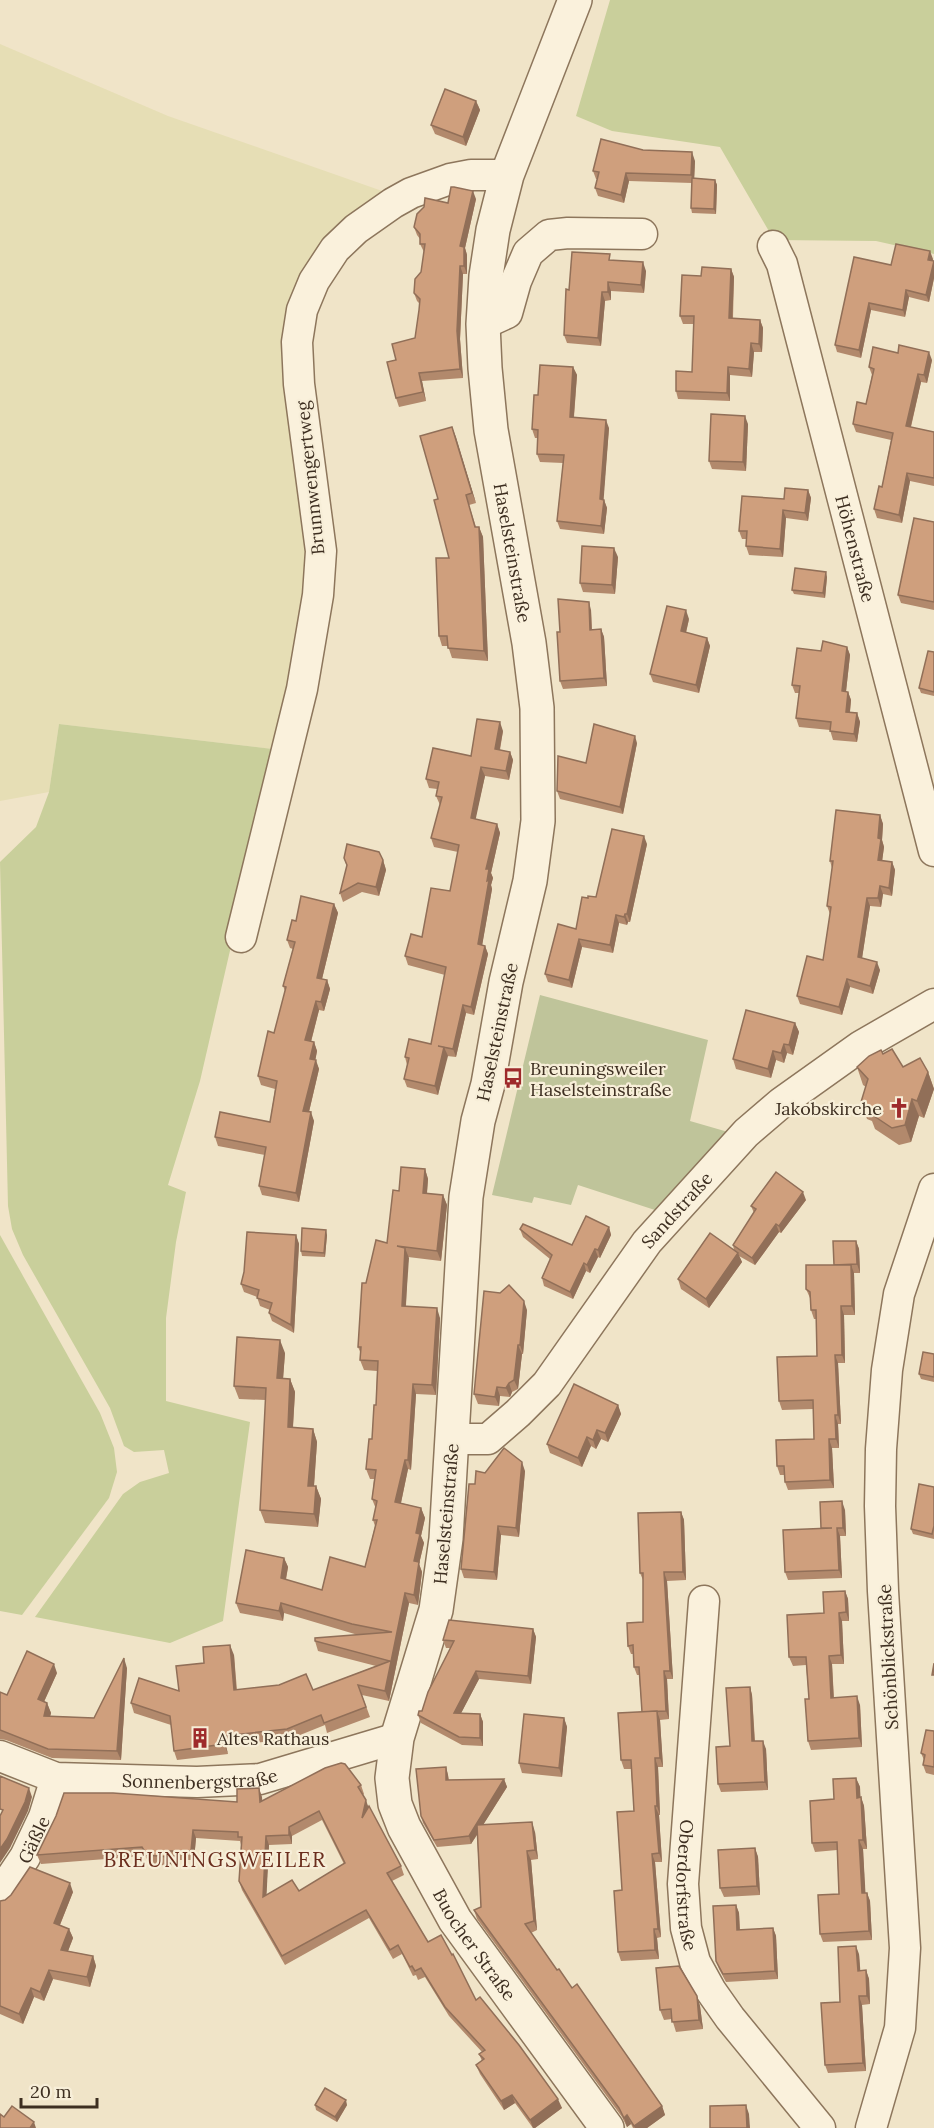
<svg xmlns="http://www.w3.org/2000/svg" width="934" height="2128" viewBox="0 0 934 2128" font-family="Lora,serif">
  <style>
    .farmland { fill: #e6deb5 }
    .green { fill: #c9cf9b }
    .cemetery { fill: #bfc49a }
    .lines { fill: none; stroke-linecap: round; stroke-linejoin: round }
    .minor-casing { stroke: #8d765c; stroke-width: 33 }
    .tertiary-casing { stroke: #8d765c; stroke-width: 36 }
    .minor { stroke: #faf1dc; stroke-width: 30 }
    .tertiary { stroke: #faf1dc; stroke-width: 33 }
    .wall { fill: #b2896c; fill-rule: evenodd }
    .shaded-wall { fill: #916f58 }
    .building { fill: #cf9f7d; stroke: #916f58; stroke-width: 1.5; fill-rule: evenodd }
    .labels { text-anchor: middle; dominant-baseline: central; stroke-width: 4.5; stroke-linejoin: round; paint-order: stroke }
    .street-label { font-size: 18px; fill: #3d2e20; stroke: #f7eed8 }
    .poi-label { font-size: 18px; fill: #3d2e20; stroke: #f7eed8; text-anchor: start }
    .quarter-label { font-size: 21px; letter-spacing: 1.5px; fill: #6b2e1e; stroke: #f7eed8 }
  </style>
  <rect width="100%" height="100%" fill="#f0e4c8"/>
  <polygon class="farmland" points="0,44 168,116 385,192 297,312 317,549 281,750 59,724 49,792 0,801"/>
  <g class="green">
    <polygon points="610,0 934,0 934,254 876,241 774,240 720,147 612,131 576,116"/>
    <polygon points="59,724 281,750 249,868 200,1081 168,1185 186,1192 176,1242 166,1318 166,1401 250,1422 223,1621 170,1643 35,1617 123,1494 140,1482 169,1473 164,1450 134,1452 124,1446 110,1408 23,1255 12,1229 8,1206 0,862 36,827 49,792"/>
    <polygon points="0,1235 100,1413 114,1448 117,1472 109,1498 22,1615 0,1611"/>
  </g>
  <polygon class="cemetery" points="540,995 708,1040 690,1121 728,1132 658,1211 578,1185 571,1205 534,1197 532,1203 492,1195"/>
  <g class="lines">
    <g class="minor-casing">
      <g id="minor">
        <path id="s1" d="M773 246 782 264 934 851"/>
        <polyline points="483,324 507,313 516,281 528,253 549,235 568,233 642,234"/>
        <polyline points="241,937 302,689 318,595 321,551 299,384 297,342 302,310 314,281 335,249 356,229 393,203 411,193 450,179 471,175 507,175"/>
        <path id="s2" d="M453 1439H488L518 1413 547 1384 647 1242 746 1133 781 1103 861 1046 934 1004"/>
        <path id="s3" d="M704 1601 683 1884 686 1928 695 1962 711 1991 730 2018 820 2128"/>
        <path id="s4" d="M0 1756 56 1778 197 1782 260 1779 397 1738"/>
        <path id="s5" d="M0 1894 25 1857 44 1817 56 1778"/>
        <polyline points="871,2128 900,2028 905,1948 883,1591 880,1506 881,1449 887,1370 899,1294 934,1189"/>
      </g>
    </g>
    <g class="tertiary-casing">
      <g id="tertiary">
        <path id="s6" d="M575 0 507 175 493 230 486 276 483 324 485 368 491 430 529 643 537 708 538 821 530 881 506 982 488 1084 478 1121 466 1197 446 1539 436 1610 397 1738 392 1778 395 1804 404 1827 455 1920 607 2128"/>
      </g>
    </g>
    <use href="#minor" class="minor"/>
    <use href="#tertiary" class="tertiary"/>
  </g>
  <g class="wall">
    <polygon points="476,101 480,110 466,146 435,134 431,125"/>
    <polygon points="643,150 695,161 694,179 715,180 717,185 716,214 692,213 691,208 692,183 629,181 624,203 598,196 595,188 597,179 596,179 593,171"/>
    <polygon points="476,199 465,248 467,255 467,274 463,274 460,339 463,378 422,381 426,401 399,407 396,398 396,360 415,338 420,304 417,301 414,293 421,272 424,252 420,244 420,239 417,235 414,227 448,203"/>
    <polygon points="933,259 932,261 934,262 934,278 929,302 909,297 905,317 871,310 861,358 837,352 835,345 891,265"/>
    <polygon points="612,260 646,271 644,293 611,291 611,300 605,301 601,346 567,343 564,335 569,290"/>
    <polygon points="731,269 734,277 733,318 760,320 763,328 762,352 754,352 752,377 730,375 730,401 678,399 676,391 692,372 694,324 683,324 680,316 701,276"/>
    <polygon points="932,360 927,383 921,382 911,427 934,432 934,486 910,481 902,523 877,518 874,509 882,487 891,440 856,432 853,424 866,404 872,375 869,367"/>
    <polygon points="573,367 577,375 574,417 609,428 603,500 604,500 607,508 604,534 560,529 557,521 563,463 540,462 537,454 538,438 535,438 532,429 538,395"/>
    <polygon points="748,424 746,471 712,469 709,461"/>
    <polygon points="452,427 476,503 469,505 476,527 479,527 483,537 488,661 452,658 448,646 442,646 439,636 449,558 438,499"/>
    <polygon points="808,490 811,498 808,521 786,518 783,557 749,555 746,546 746,539 742,539 739,531 784,499"/>
    <polygon points="934,522 934,610 901,603 898,595"/>
    <polygon points="618,557 615,594 583,592 580,583"/>
    <polygon points="827,577 825,598 794,594 792,590"/>
    <polygon points="591,610 592,630 601,629 604,637 607,686 563,689 560,681 560,632"/>
    <polygon points="689,619 686,633 707,638 710,646 699,693 653,682 650,674"/>
    <polygon points="847,647 850,655 846,692 848,692 851,700 850,712 857,713 860,722 857,742 833,740 830,730 799,727 796,718 799,693 795,693 792,685 821,651"/>
    <polygon points="934,652 934,696 921,693 919,688"/>
    <polygon points="503,731 500,750 510,752 513,760 509,780 485,776 475,819 497,824 500,833 491,873 493,878 491,885 492,889 482,945 485,946 488,954 474,1015 466,1013 456,1057 447,1056 438,1095 407,1087 404,1079 407,1065 405,1057 431,1044 445,975 408,965 405,956 422,937 450,891 458,852 434,847 431,838 440,805 436,796 437,789 429,788 426,779 471,756"/>
    <polygon points="637,743 623,814 560,799 557,791 586,763"/>
    <polygon points="880,815 883,824 882,840 884,847 882,861 892,862 895,870 892,896 883,894 881,907 870,906 862,958 880,970 873,994 850,987 842,1015 800,1004 797,996 823,960 830,914 827,906 832,868 830,861"/>
    <polygon points="647,844 630,922 628,922 627,925 619,923 613,953 582,947 572,988 548,982 545,974 576,929 588,898 596,897"/>
    <polygon points="344,858 383,860 386,870 379,896 362,892 343,902 340,893 347,867"/>
    <polygon points="334,904 338,913 322,979 327,980 330,989 324,1011 319,1010 311,1042 314,1042 317,1051 315,1060 319,1069 309,1112 314,1121 299,1202 262,1195 259,1186 265,1155 218,1146 215,1137 270,1122 275,1089 261,1085 258,1076 274,1033 285,991 283,986 293,949 290,948 287,940 296,921"/>
    <polygon points="795,1023 799,1032 793,1055 787,1053 784,1063 776,1060 771,1078 736,1069 733,1059"/>
    <polygon points="883,1054 903,1067 928,1072 934,1089 924,1118 919,1116 911,1142 899,1145 875,1129 872,1121 867,1119 861,1102 866,1087 863,1085 857,1067"/>
    <polygon points="425,1169 428,1179 427,1194 443,1195 447,1205 441,1261 408,1257 406,1306 440,1318 436,1395 416,1394 411,1470 408,1469 401,1503 421,1508 425,1518 421,1536 424,1543 419,1564 422,1572 418,1605 409,1603 389,1701 362,1695 370,1717 327,1733 325,1725 290,1739 226,1746 228,1754 177,1760 174,1751 171,1725 134,1713 131,1703 179,1691 204,1663 234,1655 237,1690 313,1690 376,1666 318,1651 315,1641 358,1635 284,1613 283,1621 240,1613 236,1603 284,1558 288,1567 286,1580 322,1590 365,1567 375,1526 373,1520 376,1509 372,1499 374,1479 370,1479 366,1469 372,1439 376,1405 377,1371 364,1370 360,1360 361,1354 358,1347 366,1283 387,1243 399,1191"/>
    <polygon points="806,1200 781,1233 779,1232 755,1265 739,1256 742,1262 709,1308 681,1289 678,1279 734,1250 733,1245 754,1213 751,1206"/>
    <polygon points="609,1227 611,1235 600,1258 598,1257 590,1273 586,1271 573,1299 544,1286 542,1278 550,1259 523,1237 520,1229 572,1245"/>
    <polygon points="296,1235 299,1244 294,1333 272,1321 269,1313 270,1310 260,1306 257,1297 244,1292 241,1284"/>
    <polygon points="327,1235 325,1257 302,1256 301,1251"/>
    <polygon points="856,1241 859,1249 860,1273 854,1273 855,1315 844,1315 845,1363 838,1363 841,1424 838,1424 839,1448 832,1448 834,1488 788,1490 785,1482 785,1475 780,1475 777,1466 814,1439 813,1409 782,1410 779,1401 817,1356 816,1319 814,1319 811,1310 810,1298 806,1289 834,1265"/>
    <polygon points="527,1310 523,1354 522,1354 518,1389 512,1392 510,1397 500,1396 499,1406 478,1404 474,1394"/>
    <polygon points="285,1353 283,1379 290,1379 295,1392 293,1428 313,1429 317,1442 314,1486 316,1486 321,1499 318,1527 265,1523 260,1510 266,1400 239,1399 234,1386"/>
    <polygon points="934,1354 934,1382 921,1379 919,1374"/>
    <polygon points="618,1405 621,1414 608,1442 601,1439 596,1449 591,1446 582,1467 550,1453 547,1444"/>
    <polygon points="525,1471 519,1537 501,1535 497,1580 464,1578 461,1569 475,1484 485,1473"/>
    <polygon points="934,1487 934,1539 913,1534 911,1529"/>
    <polygon points="845,1510 846,1536 840,1536 842,1578 788,1580 785,1572 821,1529"/>
    <polygon points="681,1512 684,1520 686,1580 667,1581 673,1679 667,1679 669,1719 660,1720 663,1767 658,1767 660,1815 659,1815 662,1862 655,1862 661,1937 657,1938 659,1959 621,1961 618,1952 622,1890 634,1811 631,1769 624,1769 621,1760 642,1712 639,1675 637,1675 634,1667 633,1654 631,1654 628,1646 643,1622 643,1580 640,1573"/>
    <polygon points="845,1591 848,1599 849,1621 842,1621 844,1664 832,1664 834,1698 860,1705 862,1747 811,1750 808,1741 809,1699 806,1665 793,1666 789,1657 824,1613"/>
    <polygon points="533,1629 536,1637 531,1684 479,1679 461,1713 480,1714 483,1722 483,1746 462,1745 421,1723 418,1715 422,1711 450,1648 446,1648 443,1640"/>
    <polygon points="127,1668 121,1760 52,1758 6,1740 0,1739 0,1692 7,1695 57,1673 44,1702 47,1703 51,1713 50,1716 94,1718"/>
    <polygon points="750,1687 752,1695 755,1741 766,1749 768,1790 721,1792 718,1784"/>
    <polygon points="564,1718 567,1727 562,1777 522,1773 519,1763"/>
    <polygon points="934,1731 934,1775 926,1773 923,1765 924,1760 921,1753"/>
    <polygon points="446,1767 448,1775 449,1780 504,1779 507,1787 483,1825 535,1832 538,1859 531,1860 537,1930 531,1933 557,1970 572,1988 662,2106 665,2115 647,2128 633,2128 631,2124 627,2127 622,2117 477,1919 474,1910 481,1907 477,1835 471,1844 437,1847 423,1823 421,1816"/>
    <polygon points="856,1778 860,1787 860,1798 861,1797 864,1806 867,1849 863,1849 865,1893 867,1893 870,1901 872,1940 823,1942 820,1934 839,1894 837,1850 815,1852 812,1843 834,1799"/>
    <path d="M361 1785 364 1794 363 1795 368 1807 401 1866 404 1875 392 1881 428 1942 476 2000 562 2108 535 2128H533L515 2103 504 2110 480 2074 476 2065 482 2061 479 2054 482 2052 449 2016 425 1977 418 1980 416 1975 413 1976 402 1954 393 1959 369 1918 285 1965 242 1890 239 1881 241 1845 240 1841 196 1838 194 1860H172L171 1866 150 1864 145 1856 41 1864 37 1855 237 1802 259 1788 262 1801ZM322 1820 344 1864 299 1891 266 1895 269 1845 292 1844V1836Z"/>
    <polygon points="755,1848 758,1857 760,1895 724,1897 720,1888"/>
    <polygon points="73,1892 60,1925 69,1929 73,1938 68,1951 93,1956 96,1966 90,1987 53,1979 44,2001 34,1997 23,2024 0,2014 0,1901"/>
    <polygon points="736,1905 739,1913 740,1930 773,1928 776,1936 778,1979 726,1982 719,1969 716,1961"/>
    <polygon points="859,1954 860,1971 866,1970 869,1979 870,2004 862,2005 866,2071 828,2073 825,2065 840,2002"/>
    <polygon points="697,1997 700,2006 703,2029 676,2032 672,2019 664,2020 660,2010"/>
    <polygon points="315,2105 347,2105 337,2122 316,2110"/>
  </g>
  <g class="shaded-wall">
    <polygon points="476,101 480,110 466,146 463,137"/>
    <polygon points="692,152 695,161 694,183 691,175"/>
    <polygon points="626,173 629,181 624,203 621,195"/>
    <polygon points="715,180 717,185 716,214 714,209"/>
    <polygon points="473,191 476,199 465,248 467,255 467,274 464,266 460,246"/>
    <polygon points="930,251 933,259 931,267 928,260"/>
    <polygon points="934,261 934,278 929,302 926,295"/>
    <polygon points="643,262 646,271 644,293 641,285"/>
    <polygon points="460,266 463,274 460,339 463,378 460,369 457,331"/>
    <polygon points="731,269 734,277 732,326 729,318"/>
    <polygon points="608,282 611,291 611,300 608,292"/>
    <polygon points="906,290 909,297 905,317 903,310"/>
    <polygon points="602,292 605,301 601,346 598,338"/>
    <polygon points="869,303 871,310 861,358 859,350"/>
    <polygon points="760,320 763,328 762,352 759,344"/>
    <polygon points="751,343 754,352 752,377 749,369"/>
    <polygon points="929,352 932,360 927,383 924,375"/>
    <polygon points="573,367 577,375 573,426 570,417"/>
    <polygon points="728,367 730,375 730,401 727,393"/>
    <polygon points="419,373 422,381 426,401 423,392"/>
    <polygon points="918,374 921,382 909,434 906,426"/>
    <polygon points="745,416 748,424 746,471 743,462"/>
    <polygon points="606,420 609,428 603,508 600,499"/>
    <polygon points="452,427 456,437 476,503 472,493"/>
    <polygon points="907,473 910,481 902,523 899,515"/>
    <polygon points="808,490 811,498 808,521 805,513"/>
    <polygon points="604,500 607,508 604,534 601,526"/>
    <polygon points="783,510 786,518 783,557 780,549"/>
    <polygon points="479,527 483,537 488,661 484,651"/>
    <polygon points="614,548 618,557 615,594 612,585"/>
    <polygon points="826,572 827,577 825,598 823,593"/>
    <polygon points="589,602 591,610 592,638 590,630"/>
    <polygon points="686,610 689,619 684,640 681,631"/>
    <polygon points="601,629 604,637 607,686 604,678"/>
    <polygon points="707,638 710,646 699,693 696,685"/>
    <polygon points="847,647 850,655 845,700 842,691"/>
    <polygon points="848,692 851,700 849,720 846,712"/>
    <polygon points="857,713 860,722 857,742 854,734"/>
    <polygon points="500,722 503,731 498,758 495,749"/>
    <polygon points="635,736 637,743 623,814 620,807"/>
    <polygon points="510,752 513,760 509,780 506,771"/>
    <polygon points="481,767 485,776 474,827 471,818"/>
    <polygon points="880,815 883,824 882,840 884,847 881,869 878,860 878,838"/>
    <polygon points="497,824 500,833 491,873 493,878 491,885 492,889 481,952 478,944 487,881 486,869"/>
    <polygon points="644,836 647,844 630,922 627,914"/>
    <polygon points="383,860 386,870 379,896 376,887"/>
    <polygon points="892,862 895,870 892,896 889,888"/>
    <polygon points="880,886 883,894 881,907 878,898"/>
    <polygon points="867,898 870,906 861,965 858,957"/>
    <polygon points="334,904 338,913 320,987 317,978"/>
    <polygon points="625,914 628,922 627,925 624,917"/>
    <polygon points="616,915 619,923 613,953 610,945"/>
    <polygon points="579,939 582,947 572,988 569,980"/>
    <polygon points="485,946 488,954 474,1015 471,1007"/>
    <polygon points="877,962 880,970 873,994 870,986"/>
    <polygon points="847,979 850,987 842,1015 839,1007"/>
    <polygon points="327,980 330,989 324,1011 321,1002"/>
    <polygon points="316,1001 319,1010 309,1049 305,1040"/>
    <polygon points="463,1005 466,1013 456,1057 453,1049"/>
    <polygon points="795,1023 799,1032 793,1055 789,1045"/>
    <polygon points="314,1042 317,1051 314,1068 310,1059"/>
    <polygon points="784,1044 787,1053 784,1063 781,1053"/>
    <polygon points="444,1047 448,1056 438,1095 435,1086"/>
    <polygon points="773,1051 776,1060 771,1078 768,1069"/>
    <polygon points="316,1060 319,1069 307,1120 303,1111"/>
    <polygon points="928,1072 934,1089 924,1118 917,1101"/>
    <polygon points="912,1099 919,1116 911,1142 905,1125"/>
    <polygon points="311,1112 314,1121 299,1202 296,1193"/>
    <polygon points="425,1169 428,1179 426,1203 423,1193"/>
    <polygon points="803,1192 806,1200 781,1233 779,1226"/>
    <polygon points="443,1195 447,1205 441,1261 437,1251"/>
    <polygon points="776,1224 779,1232 755,1265 752,1258"/>
    <polygon points="609,1227 611,1235 600,1258 598,1250"/>
    <polygon points="326,1230 327,1235 325,1257 324,1253"/>
    <polygon points="296,1235 299,1244 294,1333 291,1325"/>
    <polygon points="856,1241 859,1249 860,1273 857,1264"/>
    <polygon points="405,1248 409,1258 405,1316 402,1306"/>
    <polygon points="595,1249 598,1257 590,1273 587,1265"/>
    <polygon points="738,1253 742,1262 709,1308 706,1299"/>
    <polygon points="584,1263 586,1271 573,1299 570,1292"/>
    <polygon points="851,1265 854,1273 855,1315 852,1306"/>
    <polygon points="524,1301 527,1310 523,1354 520,1345"/>
    <polygon points="841,1306 844,1315 845,1363 842,1355"/>
    <polygon points="437,1308 440,1318 436,1395 432,1385"/>
    <polygon points="280,1340 285,1353 282,1392 277,1378"/>
    <polygon points="518,1345 522,1354 518,1389 514,1380"/>
    <polygon points="835,1355 838,1363 841,1424 838,1415"/>
    <polygon points="290,1379 295,1392 292,1440 288,1427"/>
    <polygon points="509,1383 512,1392 510,1397 506,1388"/>
    <polygon points="413,1384 416,1394 411,1470 408,1460"/>
    <polygon points="497,1387 500,1396 499,1406 495,1397"/>
    <polygon points="618,1405 621,1414 608,1442 605,1433"/>
    <polygon points="835,1415 838,1424 839,1448 836,1439"/>
    <polygon points="313,1429 317,1442 313,1499 308,1486"/>
    <polygon points="597,1430 601,1439 596,1449 593,1440"/>
    <polygon points="587,1437 591,1446 582,1467 578,1458"/>
    <polygon points="829,1439 832,1448 834,1488 830,1480"/>
    <polygon points="405,1460 408,1469 399,1512 395,1502"/>
    <polygon points="522,1462 525,1471 519,1537 516,1528"/>
    <polygon points="316,1486 321,1499 318,1527 314,1514"/>
    <polygon points="842,1501 845,1510 846,1536 843,1528"/>
    <polygon points="421,1508 425,1518 421,1536 424,1543 419,1564 422,1572 418,1605 414,1595 414,1561 416,1533"/>
    <polygon points="681,1512 684,1520 686,1580 683,1572"/>
    <polygon points="498,1526 501,1535 497,1580 494,1572"/>
    <polygon points="837,1528 840,1536 842,1578 839,1570"/>
    <polygon points="284,1558 288,1567 284,1588 281,1578"/>
    <polygon points="664,1572 667,1581 673,1679 670,1671"/>
    <polygon points="845,1591 848,1599 849,1621 846,1612"/>
    <polygon points="405,1593 409,1603 389,1701 385,1691"/>
    <polygon points="281,1603 284,1613 283,1621 279,1611"/>
    <polygon points="839,1613 842,1621 844,1664 841,1655"/>
    <polygon points="533,1629 536,1637 531,1684 528,1676"/>
    <polygon points="230,1645 234,1655 237,1700 234,1690"/>
    <polygon points="829,1656 832,1664 834,1706 831,1698"/>
    <polygon points="124,1658 127,1668 121,1760 117,1751"/>
    <polygon points="54,1664 57,1673 41,1708 38,1699"/>
    <polygon points="476,1671 479,1679 457,1721 454,1713"/>
    <polygon points="664,1671 667,1679 669,1719 666,1711"/>
    <polygon points="750,1687 752,1695 755,1749 752,1741"/>
    <polygon points="857,1696 860,1705 862,1747 859,1738"/>
    <polygon points="47,1703 51,1713 48,1725 44,1716"/>
    <polygon points="657,1711 660,1720 663,1767 660,1758"/>
    <polygon points="480,1714 483,1722 483,1746 480,1738"/>
    <polygon points="564,1718 567,1727 562,1777 559,1768"/>
    <polygon points="223,1736 226,1746 228,1754 224,1744"/>
    <polygon points="763,1741 766,1749 768,1790 765,1782"/>
    <polygon points="655,1758 658,1767 660,1815 657,1806"/>
    <polygon points="446,1767 448,1775 449,1788 446,1780"/>
    <polygon points="856,1778 860,1787 861,1806 857,1798"/>
    <polygon points="504,1779 507,1787 471,1844 469,1836"/>
    <polygon points="29,1788 32,1797 28,1811 10,1848 0,1863 0,1849"/>
    <polygon points="259,1788 262,1797 263,1811 260,1802"/>
    <polygon points="861,1797 864,1806 867,1849 863,1840"/>
    <polygon points="366,1800 369,1809 362,1818"/>
    <polygon points="655,1806 659,1815 662,1862 659,1853"/>
    <polygon points="532,1822 535,1832 538,1859 535,1850"/>
    <polygon points="289,1827 292,1836 292,1844 289,1835"/>
    <polygon points="193,1830 196,1838 194,1860 191,1851"/>
    <polygon points="266,1836 269,1845 266,1906 263,1897"/>
    <polygon points="859,1840 863,1849 866,1902 862,1893"/>
    <polygon points="755,1848 758,1857 760,1895 757,1886"/>
    <polygon points="169,1851 172,1860 171,1866 168,1857"/>
    <polygon points="527,1851 531,1860 537,1930 534,1921"/>
    <polygon points="652,1854 655,1862 661,1937 658,1929"/>
    <polygon points="70,1883 73,1892 57,1932 54,1923"/>
    <polygon points="867,1893 870,1901 872,1940 869,1931"/>
    <polygon points="736,1905 739,1913 740,1938 737,1930"/>
    <polygon points="773,1928 776,1936 778,1979 775,1971"/>
    <polygon points="69,1929 73,1938 65,1959 61,1950"/>
    <polygon points="654,1929 657,1938 659,1959 655,1950"/>
    <polygon points="856,1946 859,1954 861,1979 858,1971"/>
    <polygon points="93,1956 96,1966 90,1987 87,1977"/>
    <polygon points="49,1970 53,1979 44,2001 40,1992"/>
    <polygon points="866,1970 869,1979 870,2004 867,1996"/>
    <polygon points="31,1988 34,1997 23,2024 19,2014"/>
    <polygon points="697,1996 700,2006 703,2029 699,2020"/>
    <polygon points="859,1996 862,2005 866,2071 863,2063"/>
    <polygon points="512,2095 515,2103 504,2110 501,2101"/>
    <polygon points="558,2099 562,2108 535,2128 533,2128 530,2120"/>
    <polygon points="346,2100 347,2105 337,2122 335,2117"/>
    <polygon points="746,2105 749,2114 750,2128 747,2128"/>
    <polygon points="662,2106 665,2115 647,2128 635,2128 634,2126"/>
    <polygon points="627,2115 631,2124 627,2127 624,2118"/>
    <polygon points="34,2122 36,2128 30,2128"/>
  </g>
  <g class="building">
    <polygon points="445,89 476,101 463,137 431,125"/>
    <polygon points="601,139 643,150 692,152 691,175 626,173 621,195 595,188 599,172 593,171"/>
    <polygon points="692,178 715,180 714,209 691,208"/>
    <polygon points="451,187 454,187 473,191 460,246 464,247 464,266 460,266 457,331 460,369 419,373 423,392 396,398 387,362 396,360 392,344 415,338 419,310 420,299 414,293 415,279 421,272 425,244 420,244 420,234 414,227 417,214 424,207 425,198 448,203"/>
    <polygon points="896,244 930,251 928,260 934,261 926,295 906,290 903,310 869,303 859,350 835,345 854,257 891,265"/>
    <polygon points="572,252 610,254 609,260 643,262 641,285 608,282 608,292 602,292 598,338 564,335 566,289 569,290"/>
    <polygon points="702,267 731,269 729,318 760,320 759,344 751,343 749,369 728,367 727,393 676,391 676,371 692,372 694,316 680,316 682,275 701,276"/>
    <polygon points="899,345 929,352 924,375 918,374 906,426 934,432 934,478 907,473 899,515 874,509 879,486 882,487 893,433 853,424 857,402 866,404 874,369 869,367 873,347 898,353"/>
    <polygon points="540,365 573,367 570,417 606,420 600,499 604,500 601,526 557,521 564,455 537,454 538,430 532,429 534,395 538,395"/>
    <polygon points="711,414 745,416 743,462 709,461"/>
    <polygon points="452,427 472,493 466,495 475,527 479,527 484,651 448,648 447,636 439,636 436,558 449,558 434,500 438,499 420,436"/>
    <polygon points="785,488 808,490 805,513 783,510 780,549 746,546 747,531 739,531 742,496 784,499"/>
    <polygon points="914,518 934,522 934,602 898,595"/>
    <polygon points="582,546 614,548 612,585 580,583"/>
    <polygon points="795,568 826,572 823,593 792,590"/>
    <polygon points="558,599 589,602 590,630 601,629 604,678 560,681 557,632 560,632"/>
    <polygon points="667,606 686,610 681,631 707,638 696,685 650,674"/>
    <polygon points="823,641 847,647 842,691 848,692 846,712 857,713 854,734 830,731 831,722 796,718 800,686 792,685 797,648 821,651"/>
    <polygon points="928,651 934,652 934,692 919,688"/>
    <polygon points="477,719 500,722 495,749 510,752 506,771 481,767 471,818 497,824 486,869 489,869 487,881 489,880 478,944 485,946 471,1007 463,1005 453,1049 438,1046 444,1047 435,1086 404,1079 409,1058 405,1057 409,1039 431,1044 446,967 405,956 411,934 422,937 431,888 450,891 459,845 431,838 442,797 436,796 439,782 426,779 433,748 471,756"/>
    <polygon points="594,724 635,736 620,807 557,791 558,756 586,763"/>
    <polygon points="836,810 880,815 878,838 881,839 878,860 892,862 889,888 880,886 878,898 867,898 858,957 877,962 870,986 847,979 839,1007 797,996 807,956 823,960 831,907 827,906 833,861 830,861"/>
    <polygon points="612,829 644,836 627,914 625,914 624,917 616,915 610,945 579,939 569,980 545,974 558,924 576,929 582,897 588,898 588,896 596,897"/>
    <polygon points="347,844 379,852 383,860 376,887 358,883 340,893 347,865 344,858"/>
    <polygon points="301,896 334,904 317,978 327,980 321,1002 316,1001 305,1040 314,1042 310,1059 316,1060 303,1111 311,1112 296,1193 259,1186 266,1147 215,1137 220,1112 270,1122 277,1081 258,1076 268,1031 274,1033 286,987 283,986 295,942 287,940 292,920 296,921"/>
    <polygon points="746,1010 795,1023 789,1045 784,1044 781,1053 773,1051 768,1069 733,1059"/>
    <polygon points="892,1049 903,1067 920,1058 928,1072 917,1101 912,1099 905,1125 892,1128 868,1112 870,1106 861,1102 868,1079 857,1067 869,1056 881,1050 883,1054"/>
    <polygon points="401,1167 425,1169 423,1193 443,1195 437,1251 397,1246 405,1248 402,1306 437,1308 432,1385 413,1384 408,1460 405,1460 395,1502 421,1508 416,1533 420,1534 414,1561 419,1562 414,1595 405,1593 385,1691 358,1685 366,1707 324,1723 321,1715 287,1729 223,1736 224,1744 174,1751 170,1716 131,1703 139,1678 179,1691 176,1666 204,1663 203,1647 230,1645 234,1690 279,1685 306,1674 313,1690 390,1661 315,1641 315,1638 392,1632 352,1624 281,1603 279,1611 236,1603 246,1550 284,1558 281,1578 322,1590 330,1557 365,1567 377,1520 373,1520 377,1501 372,1499 376,1470 366,1469 369,1439 372,1439 374,1405 376,1405 378,1361 360,1360 361,1347 358,1347 362,1283 366,1283 376,1240 387,1243 393,1190 399,1191"/>
    <polygon points="776,1172 803,1192 779,1226 776,1224 752,1258 733,1245 756,1209 751,1206"/>
    <polygon points="586,1216 609,1227 598,1250 595,1249 587,1265 584,1263 570,1292 542,1278 552,1255 520,1229 523,1224 572,1245"/>
    <polygon points="302,1228 326,1230 324,1253 301,1251"/>
    <polygon points="247,1232 296,1235 291,1325 269,1313 272,1303 257,1298 259,1290 241,1284 244,1272"/>
    <polygon points="710,1233 738,1253 706,1299 678,1279"/>
    <polygon points="833,1241 856,1241 857,1264 834,1265"/>
    <polygon points="806,1265 851,1265 852,1306 841,1306 842,1355 835,1355 838,1415 835,1415 836,1439 829,1439 830,1480 785,1482 784,1466 777,1466 776,1440 814,1439 813,1400 779,1401 777,1357 817,1356 816,1310 811,1310 810,1292 806,1289"/>
    <polygon points="509,1285 524,1301 520,1345 518,1345 514,1380 509,1383 506,1388 497,1387 495,1397 474,1394 484,1291 500,1293"/>
    <polygon points="237,1337 280,1340 277,1378 290,1379 288,1427 313,1429 308,1486 316,1486 314,1514 260,1510 266,1388 234,1386"/>
    <polygon points="923,1352 934,1354 934,1377 919,1374"/>
    <polygon points="574,1384 618,1405 605,1433 597,1430 593,1440 587,1437 578,1458 547,1444"/>
    <polygon points="504,1448 522,1462 516,1528 498,1526 494,1572 461,1569 469,1484 475,1484 476,1471 485,1473"/>
    <polygon points="919,1484 934,1487 934,1526 932,1534 911,1529"/>
    <polygon points="842,1501 843,1528 837,1528 839,1570 785,1572 783,1530 832,1528 821,1528 820,1502"/>
    <polygon points="681,1512 683,1572 664,1572 670,1671 664,1671 666,1711 642,1712 639,1667 634,1667 633,1645 628,1646 627,1623 643,1622 643,1573 640,1573 638,1513"/>
    <polygon points="845,1591 846,1612 839,1613 841,1655 829,1656 831,1698 857,1696 859,1738 808,1741 805,1699 809,1699 806,1657 789,1657 787,1615 824,1613 823,1592"/>
    <polygon points="449,1620 533,1629 528,1676 476,1671 454,1713 480,1714 480,1738 459,1737 418,1715 419,1711 422,1711 428,1692 454,1641 443,1640"/>
    <polygon points="27,1651 54,1664 38,1699 47,1703 44,1716 94,1718 124,1658 117,1751 48,1749 0,1730 0,1692 7,1695"/>
    <polygon points="934,1663 934,1675 932,1675"/>
    <polygon points="750,1687 752,1741 763,1741 765,1782 718,1784 716,1747 730,1746 726,1688"/>
    <polygon points="657,1711 660,1758 655,1758 657,1806 655,1806 659,1853 652,1854 658,1929 654,1929 655,1950 618,1952 614,1891 622,1890 617,1812 634,1811 631,1760 621,1760 618,1713"/>
    <polygon points="524,1714 564,1718 559,1768 519,1763"/>
    <polygon points="926,1730 934,1731 934,1767 923,1765 925,1755 921,1753"/>
    <path d="M341 1763 345 1764 361 1785 358 1787 366 1800 362 1818 369 1806 401 1866 387 1873 428 1942 441 1935 452 1955 453 1954 476 2000 480 1997 519 2045 558 2099 530 2120 512 2095 501 2101 476 2065 484 2059 479 2054 485 2050 445 2007 421 1968 415 1971 412 1966 410 1967 398 1945 390 1950 366 1910 282 1956 239 1881 242 1837H238V1832L193 1830 191 1851H169L168 1857 147 1855 142 1847 37 1855 56 1816 64 1793H113L237 1802V1789L259 1788 260 1802 325 1768ZM319 1811 345 1863 299 1891 292 1880 263 1897 266 1836 289 1835V1827Z"/>
    <polygon points="446,1767 446,1780 504,1779 469,1836 434,1840 421,1816 416,1769"/>
    <polygon points="0,1776 29,1788 25,1802 7,1839 0,1849 0,1816 3,1810 0,1809"/>
    <polygon points="856,1778 857,1798 861,1797 863,1840 859,1840 862,1893 867,1893 869,1931 820,1934 818,1895 839,1894 837,1842 812,1843 810,1801 834,1799 833,1779"/>
    <polygon points="532,1822 535,1850 527,1851 534,1921 525,1924 557,1970 559,1969 572,1988 577,1984 662,2106 634,2126 627,2115 624,2118 619,2108 474,1910 481,1907 477,1825"/>
    <polygon points="755,1848 757,1886 720,1888 718,1850"/>
    <polygon points="30,1867 70,1883 54,1923 69,1929 61,1950 93,1956 87,1977 49,1970 40,1992 31,1988 19,2014 0,2006 0,1901 5,1900 11,1895"/>
    <polygon points="736,1905 737,1930 773,1928 775,1971 723,1974 716,1961 713,1906"/>
    <polygon points="856,1946 858,1971 866,1970 867,1996 859,1996 863,2063 825,2065 821,2003 840,2002 838,1947"/>
    <polygon points="679,1966 697,1996 699,2020 672,2022 671,2009 660,2010 656,1968"/>
    <polygon points="325,2088 346,2100 335,2117 315,2105"/>
    <polygon points="746,2105 747,2128 710,2128 710,2106"/>
    <polygon points="12,2106 34,2122 30,2128 0,2128 0,2114 4,2117"/>
  </g>
  <defs>
    <g id="bus-bare" transform="scale(1.62)"><path d="M-5-6H5V4H4V6H2V4H-2V6H-4V4H-5ZM-3.5-4V0h7V-4ZM-3.5 1.2v1.5H-2V1.2ZM2 1.2v1.5H3.5V1.2Z" fill="#9e2a2b" stroke="#f7eed8" stroke-width="2.5" paint-order="stroke"/></g>
    <g id="church-bare" transform="scale(1.62)"><path d="M-1.2-6h2.4v3.5h3.3v2.4h-3.3V6h-2.4V-.1h-3.3v-2.4h3.3Z" fill="#9e2a2b" stroke="#f7eed8" stroke-width="2.5" paint-order="stroke"/></g>
    <g id="building-bare" transform="scale(1.62)"><path d="M-4-6H4V6H1V3H-1V6H-4ZM-2.5-4.3h1.7v1.8h-1.7ZM.8-4.3h1.7v1.8H.8ZM-2.5-1h1.7V.8h-1.7ZM.8-1h1.7V.8H.8Z" fill="#9e2a2b" stroke="#f7eed8" stroke-width="2.5" paint-order="stroke"/></g>
  </defs>
  <g fill-rule="evenodd">
    <use href="#bus-bare" x="513" y="1078"/>
    <use href="#church-bare" x="899" y="1108"/>
    <use href="#building-bare" x="200" y="1738"/>
  </g>
  <g class="labels">
    <g class="street-label">
      <text transform="translate(310 478) rotate(-96)">Brunnwengertweg</text>
      <text stroke="none"><textPath href="#s1" startOffset="314">Höhenstraße</textPath></text>
      <text stroke="none"><textPath href="#s6" startOffset="570">Haselsteinstraße</textPath></text>
      <text transform="translate(497 1032) rotate(-78)">Haselsteinstraße</text>
      <text stroke="none"><textPath href="#s2" startOffset="333">Sandstraße</textPath></text>
      <text transform="translate(446 1514) rotate(-85)">Haselsteinstraße</text>
      <text transform="translate(888 1657) rotate(-93)">Schönblickstraße</text>
      <text stroke="none"><textPath href="#s4" startOffset="204">Sonnenbergstraße</textPath></text>
      <text stroke="none"><textPath href="#s5" startOffset="64">Gäßle</textPath></text>
      <text stroke="none"><textPath href="#s3" startOffset="285">Oberdorfstraße</textPath></text>
      <text stroke="none"><textPath href="#s6" startOffset="2000">Buocher Straße</textPath></text>
    </g>
    <g class="poi-label">
      <text x="530" y="1068">Breuningsweiler<tspan x="530" dy="21">Haselsteinstraße</tspan></text>
      <text x="882" y="1108" text-anchor="end">Jakobskirche</text>
      <text x="217" y="1738">Altes Rathaus</text>
    </g>
    <g class="quarter-label">
      <text x="215" y="1859">BREUNINGSWEILER</text>
    </g>
  </g>
  <path d="M21 2098v9h76v-9" fill="none" stroke="#3d2e20" stroke-width="3"/>
  <text x="30" y="2098" font-size="18" fill="#3d2e20" stroke="#f7eed8" stroke-width="4.5" paint-order="stroke">20 m</text>
</svg>
